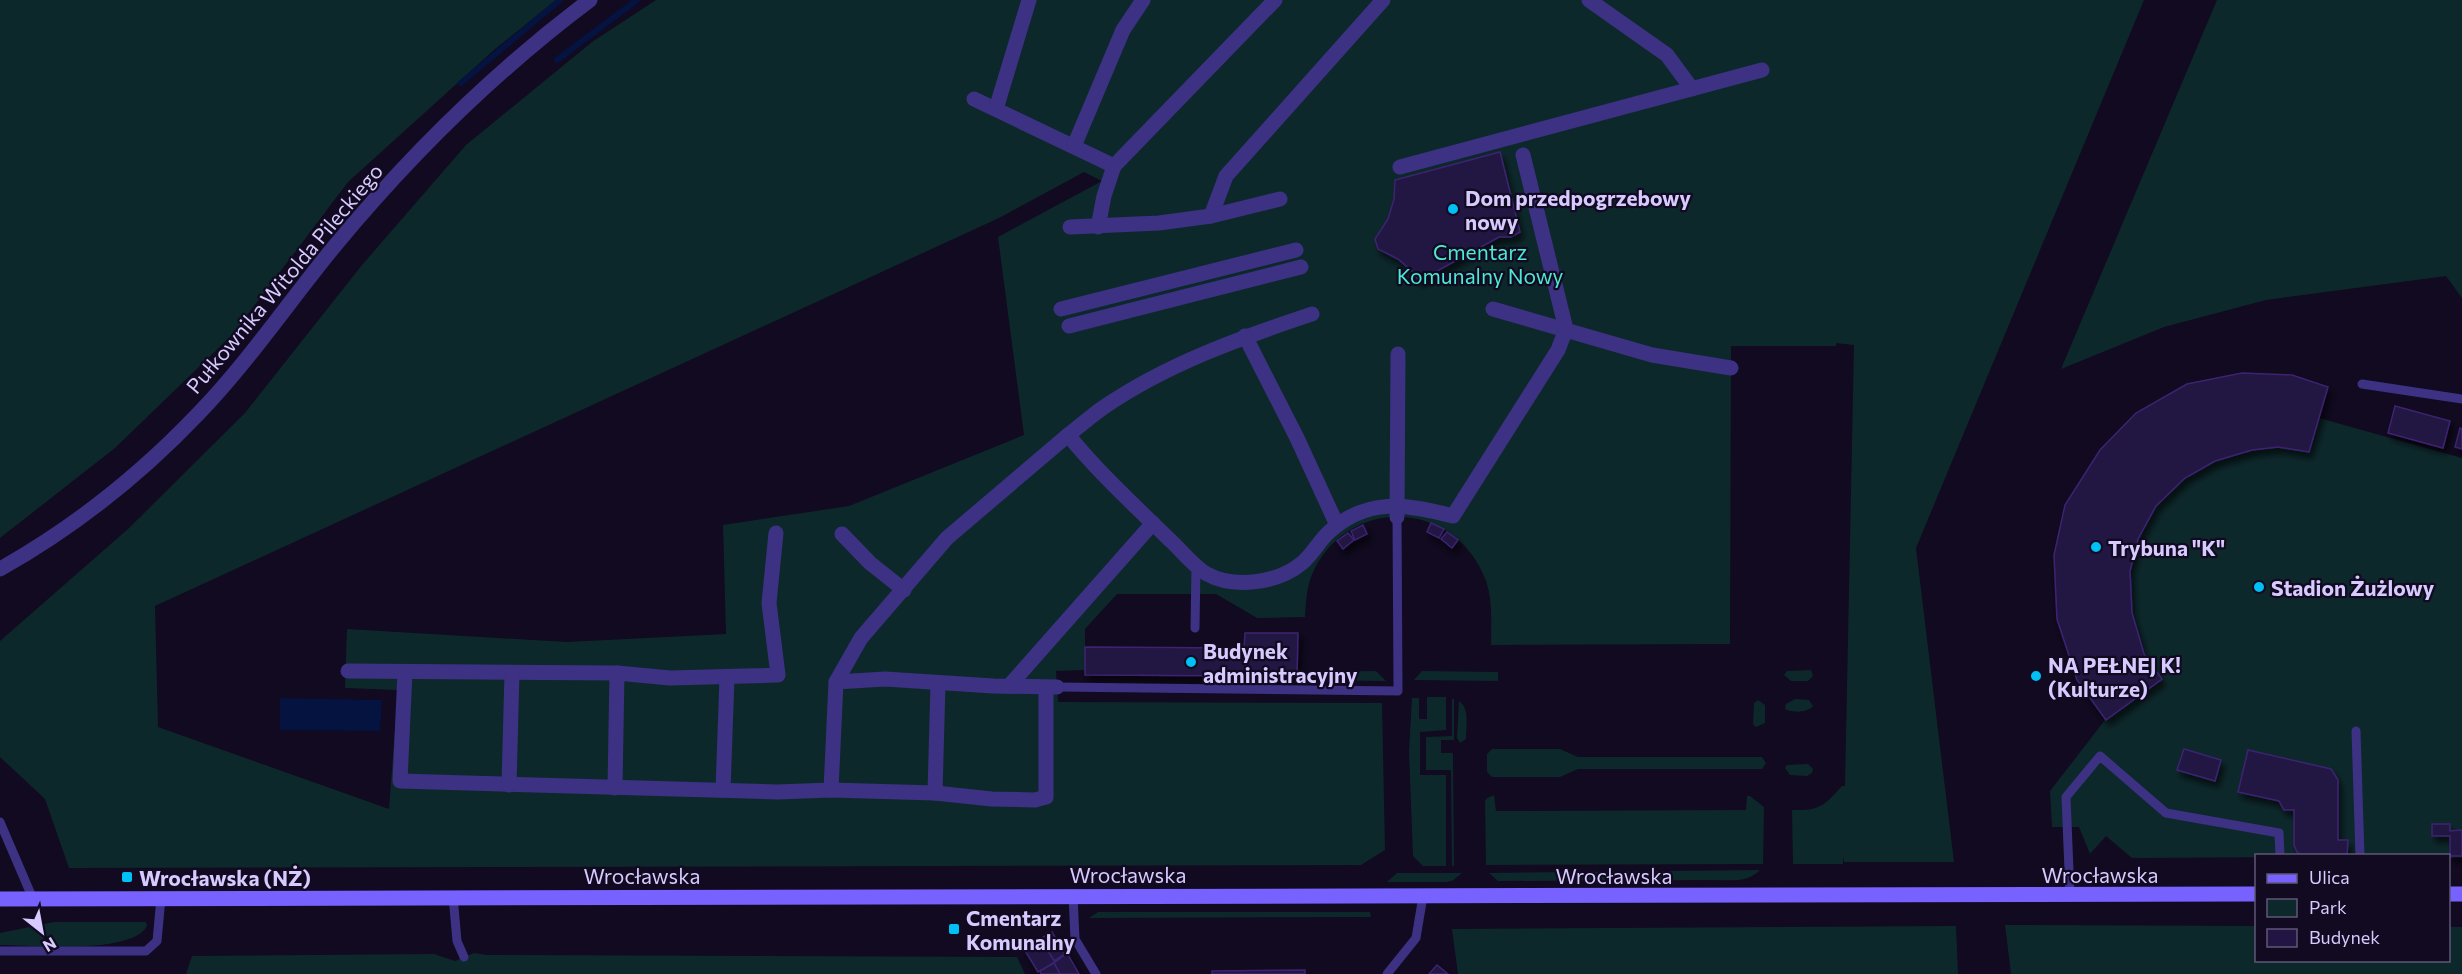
<svg xmlns="http://www.w3.org/2000/svg" width="2462" height="974" viewBox="0 0 2462 974" font-family="Commissioner,sans-serif">
  <style>
    .green { fill: #0d282b; fill-rule: evenodd }
    .water { fill: #04133f }
    .lines { fill: none; stroke-linecap: round; stroke-linejoin: round }
    .stream { stroke: #04133f; stroke-width: 6 }
    .building { fill: #231543; stroke: #3c2471; stroke-width: 1.5; filter: url(#shadow) }
    .service { stroke: #3d3184; stroke-width: 9 }
    .pedestrian { stroke: #3d3184; stroke-width: 15 }
    .tertiary { stroke: #3d3184; stroke-width: 15 }
    .secondary { stroke: #7761ff; stroke-width: 15 }
    .poi-dot { fill: #00c0f5; stroke: #110a20; stroke-width: 2 }
    .labels { text-anchor: middle; dominant-baseline: central; stroke-width: 4.5; stroke-linejoin: round; paint-order: stroke }
    .poi-label { font-size: 21px; font-weight: bold; fill: #d6caff; stroke: #110a20; text-anchor: start }
    .park-label { font-size: 21px; fill: #4aead4; stroke: #110a20 }
    .street-label { font-size: 21px; fill: #d6caff; stroke: #110a20 }
  </style>
  <defs>
    <filter id="shadow"><feDropShadow dx="3.5" dy="6" stdDeviation="3" flood-color="#0009"/></filter>
  </defs>
  <rect width="100%" height="100%" fill="#110a20"/>
  <g class="green">
    <polygon points="0,0 556,0 494,50 348,182 233,334 115,448 0,538"/>
    <path d="M656 0H2144L1916 548 1954 862H1844L1843 856V864H1793L1792 810C1819 811 1824 806 1842 786H1845L1854 345 1836 343V346H1731L1730 644 1491 645C1491 624 1493 601 1486 581 1457 502 1354 494 1315 568 1307 583 1306 600 1305 617L1257 618 1216 594H1117L1085 629V670L1056 671 1058 702 1382 703 1385 850 1361 865 69 868 45 799 0 757V641L128 529 245 413 362 265 466 145 592 42ZM1084 172 1102 181 998 237 1024 435 849 506 723 525 726 634 567 642 347 629 345 688 398 690 389 809 158 727 155 606 999 218Z"/>
    <polygon points="2217,0 2462,0 2462,298 2446,276 2266,300 2164,327 2061,369"/>
    <polygon points="2136,413 2319,418 2462,458 2462,858 2449,858 2448,856 2132,858 2106,836 2090,854 2079,827 2052,827 2050,791 2105,720 2077,680 2057,619 2054,555 2065,505 2100,450"/>
    <polygon points="1811,670 1813,676 1808,681 1791,681 1784,675 1787,671"/>
    <polygon points="1376,671 1386,681 1303,680 1303,673 1306,672"/>
    <polygon points="1422,671 1498,672 1498,681 1414,680"/>
    <polygon points="1427,697 1446,697 1446,730 1420,732 1420,775 1446,775 1446,866 1423,866 1413,856 1409,752 1412,698 1419,698 1419,719 1427,719"/>
    <polygon points="1452,699 1454,699 1454,740 1441,740 1441,753 1453,753 1454,866 1452,866 1451,770 1426,770 1426,737 1452,736"/>
    <path d="M1795 699 1809 700 1813 706C1808 713 1793 713 1785 709L1786 704Z"/>
    <polygon points="1758,700 1765,705 1765,723 1756,727 1753,724 1754,703"/>
    <path d="M1459 701C1470 708 1466 727 1466 739L1460 743 1457 738Z"/>
    <polygon points="1492,749 1560,749 1578,757 1762,757 1766,763 1762,769 1578,769 1560,777 1492,777 1487,772 1487,754"/>
    <polygon points="1808,764 1813,769 1812,773 1807,776 1790,775 1785,768 1787,765"/>
    <polygon points="1494,795 1496,811 1746,810 1747,796 1750,796 1764,807 1763,864 1486,865 1485,801 1487,798"/>
    <path d="M1760 870C1748 883 1730 880 1713 880L1498 881 1489 873Z"/>
    <polygon points="1397,873 1462,873 1452,881 1446,882 1387,882"/>
    <polygon points="1098,912 1370,912 1371,917 1089,918"/>
    <path d="M54 922H146L147 926C132 955 31 945 0 945V933Z"/>
    <polygon points="2005,925 2256,926 2256,960 2448,960 2449,927 2462,927 2462,974 2011,974"/>
    <polygon points="1956,926 1958,974 1458,974 1452,929"/>
    <polygon points="474,953 487,955 1017,957 1025,974 186,974 192,956 434,954 455,961"/>
  </g>
  <polygon class="water" points="280,698 382,700 380,731 280,730"/>
  <g class="lines">
    <g class="stream">
      <polyline points="557,60 637,0"/>
      <polyline points="461,83 560,0"/>
    </g>
  </g>
  <g class="building">
    <polygon points="1500,152 1520,232 1511,237 1499,237 1419,281 1413,272 1398,259 1378,249 1375,239 1388,219 1394,199 1395,180"/>
    <polygon points="2242,373 2292,375 2328,387 2309,452 2278,447 2252,450 2215,461 2185,478 2156,506 2138,539 2130,571 2132,613 2144,654 2162,679 2106,720 2077,680 2057,619 2054,555 2065,505 2100,450 2136,413 2187,384"/>
    <polygon points="2395,406 2450,421 2443,448 2388,433"/>
    <polygon points="2460,428 2462,429 2462,449 2455,447"/>
    <polygon points="1431,523 1444,529 1439,538 1427,532"/>
    <polygon points="1363,525 1367,534 1355,540 1351,531"/>
    <polygon points="1447,532 1458,540 1452,548 1441,539"/>
    <polygon points="1348,533 1354,540 1343,549 1337,541"/>
    <polygon points="1245,633 1298,633 1297,676 1085,675 1085,647 1244,648"/>
    <polygon points="2184,749 2221,760 2215,781 2177,770"/>
    <polygon points="2248,750 2331,769 2338,780 2338,840 2348,840 2347,856 2303,856 2297,852 2294,845 2294,810 2284,810 2279,801 2238,792"/>
    <polygon points="2432,824 2450,824 2450,831 2462,830 2462,856 2450,856 2450,836 2432,836"/>
    <polygon points="1052,932 1065,954 1054,961 1040,939"/>
    <polygon points="1040,939 1055,962 1038,972 1024,949"/>
    <polygon points="1067,953 1079,974 1060,974 1054,963"/>
    <polygon points="1054,963 1060,974 1041,974 1040,971"/>
    <polygon points="1437,965 1448,974 1429,974"/>
    <polygon points="1305,970 1305,974 1212,974 1212,971"/>
  </g>
  <g class="lines">
    <g class="service">
      <polyline points="2362,384 2462,399"/>
      <polyline points="1195,628 1196,565"/>
      <polyline points="1057,687 1398,691 1397,517"/>
      <polyline points="2356,731 2360,856"/>
      <polyline points="0,822 33,899"/>
      <polyline points="1073,895 1075,939 1096,974"/>
      <polyline points="2070,895 2066,797 2100,756 2166,813 2279,833 2280,856"/>
      <polyline points="453,896 457,941 464,957"/>
      <polyline points="0,951 146,951 157,941 161,898"/>
      <polyline points="1387,974 1416,938 1423,896"/>
    </g>
    <g class="pedestrian">
      <polyline points="1589,0 1667,55 1692,89"/>
      <polyline points="974,99 1114,166 1104,196 1098,227"/>
      <polyline points="996,109 1029,0"/>
      <polyline points="1074,146 1123,30 1143,0"/>
      <polyline points="1114,166 1275,0"/>
      <polyline points="1400,167 1762,70"/>
      <polyline points="1211,216 1226,176 1383,0"/>
      <polyline points="1070,227 1159,223 1211,216 1280,199"/>
      <polyline points="1061,309 1296,250"/>
      <polyline points="1493,309 1652,355 1731,368"/>
      <path d="M1312 314C1240 338 1167 364 1104 407 1091 416 1080 426 1068 435 1099 473 1135 506 1170 540 1180 549 1195 568 1207 574 1234 589 1278 583 1302 563 1312 555 1319 541 1329 532 1368 497 1405 504 1453 516L1558 350 1566 329 1523 155"/>
      <polyline points="1069,326 1301,267"/>
      <polyline points="1245,336 1297,438 1337,525"/>
      <polyline points="1397,517 1398,354"/>
      <polyline points="842,534 870,563 904,590"/>
      <polyline points="348,671 617,673 670,678 778,675 769,603 776,533"/>
      <polyline points="405,672 400,781 777,792 831,790 935,793 992,799 1035,800 1046,797 1046,688"/>
      <polyline points="836,682 885,679 993,686 1057,687"/>
      <polyline points="1009,686 1153,523"/>
      <polyline points="509,785 512,673"/>
      <polyline points="615,788 617,673"/>
      <polyline points="723,790 727,678"/>
      <polyline points="831,790 836,682 861,638 947,538 1068,435"/>
      <polyline points="935,793 938,684"/>
    </g>
    <path class="tertiary" d="M0 569C73 528 141 474 199 413 248 362 288 303 333 248 409 156 494 72 590 0"/>
    <g class="secondary">
      <polyline points="2448,894 2462,894"/>
      <polyline points="0,899 2256,894"/>
    </g>
  </g>
  <g class="poi-dot">
    <circle cx="1453" cy="209" r="6"/>
    <circle cx="2096" cy="547" r="6"/>
    <circle cx="2259" cy="587" r="6"/>
    <circle cx="1191" cy="662" r="6"/>
    <circle cx="2036" cy="676" r="6"/>
    <rect x="121" y="871" width="12" height="12" rx="3"/>
    <rect x="948" y="923" width="12" height="12" rx="3"/>
  </g>
  <g class="labels">
    <g class="poi-label">
      <text x="1465" y="197">Dom przedpogrzebowy<tspan x="1465" dy="24">nowy</tspan></text>
      <text x="2108" y="547">Trybuna "K"</text>
      <text x="2271" y="587">Stadion Żużlowy</text>
      <text x="1203" y="650">Budynek<tspan x="1203" dy="24">administracyjny</tspan></text>
      <text x="2048" y="664">NA PEŁNEJ K!<tspan x="2048" dy="24">(Kulturze)</tspan></text>
      <text x="139" y="877">Wrocławska (NŻ)</text>
      <text x="966" y="917">Cmentarz<tspan x="966" dy="24">Komunalny</tspan></text>
    </g>
    <g class="park-label">
      <text x="1480" y="251">Cmentarz<tspan x="1480" dy="24">Komunalny Nowy</tspan></text>
    </g>
    <g class="street-label">
      <text transform="translate(284 278) rotate(-50)">Pułkownika Witolda Pileckiego</text>
      <text x="1128" y="874">Wrocławska</text>
      <text x="2100" y="874">Wrocławska</text>
      <text x="642" y="875">Wrocławska</text>
      <text x="1614" y="875">Wrocławska</text>
    </g>
  </g>
  <rect x="2255" y="854" width="195" height="108" fill="#110a20" stroke="#605779" stroke-width="1.5"/>
  <rect x="2267" y="874" width="30" height="9" fill="#7761ff" stroke="#605779" stroke-width="1.5"/>
  <text x="2309" y="884" font-size="18" fill="#d6caff">Ulica</text>
  <rect x="2267" y="899" width="30" height="18" fill="#0d282b" stroke="#605779" stroke-width="1.5"/>
  <text x="2309" y="914" font-size="18" fill="#d6caff">Park</text>
  <rect x="2267" y="929" width="30" height="18" fill="#231543" stroke="#605779" stroke-width="1.5"/>
  <text x="2309" y="944" font-size="18" fill="#d6caff">Budynek</text>
  <g transform="translate(42 932) rotate(149)" stroke="#110a20" stroke-width="4.5" paint-order="stroke">
  <path d="M0-4.5L10 22L0 15L-10 22Z" fill="#d6caff"/>
  <text y="-9" font-size="16" font-weight="bold" text-anchor="middle" fill="#d6caff">N</text>
  </g>
</svg>
